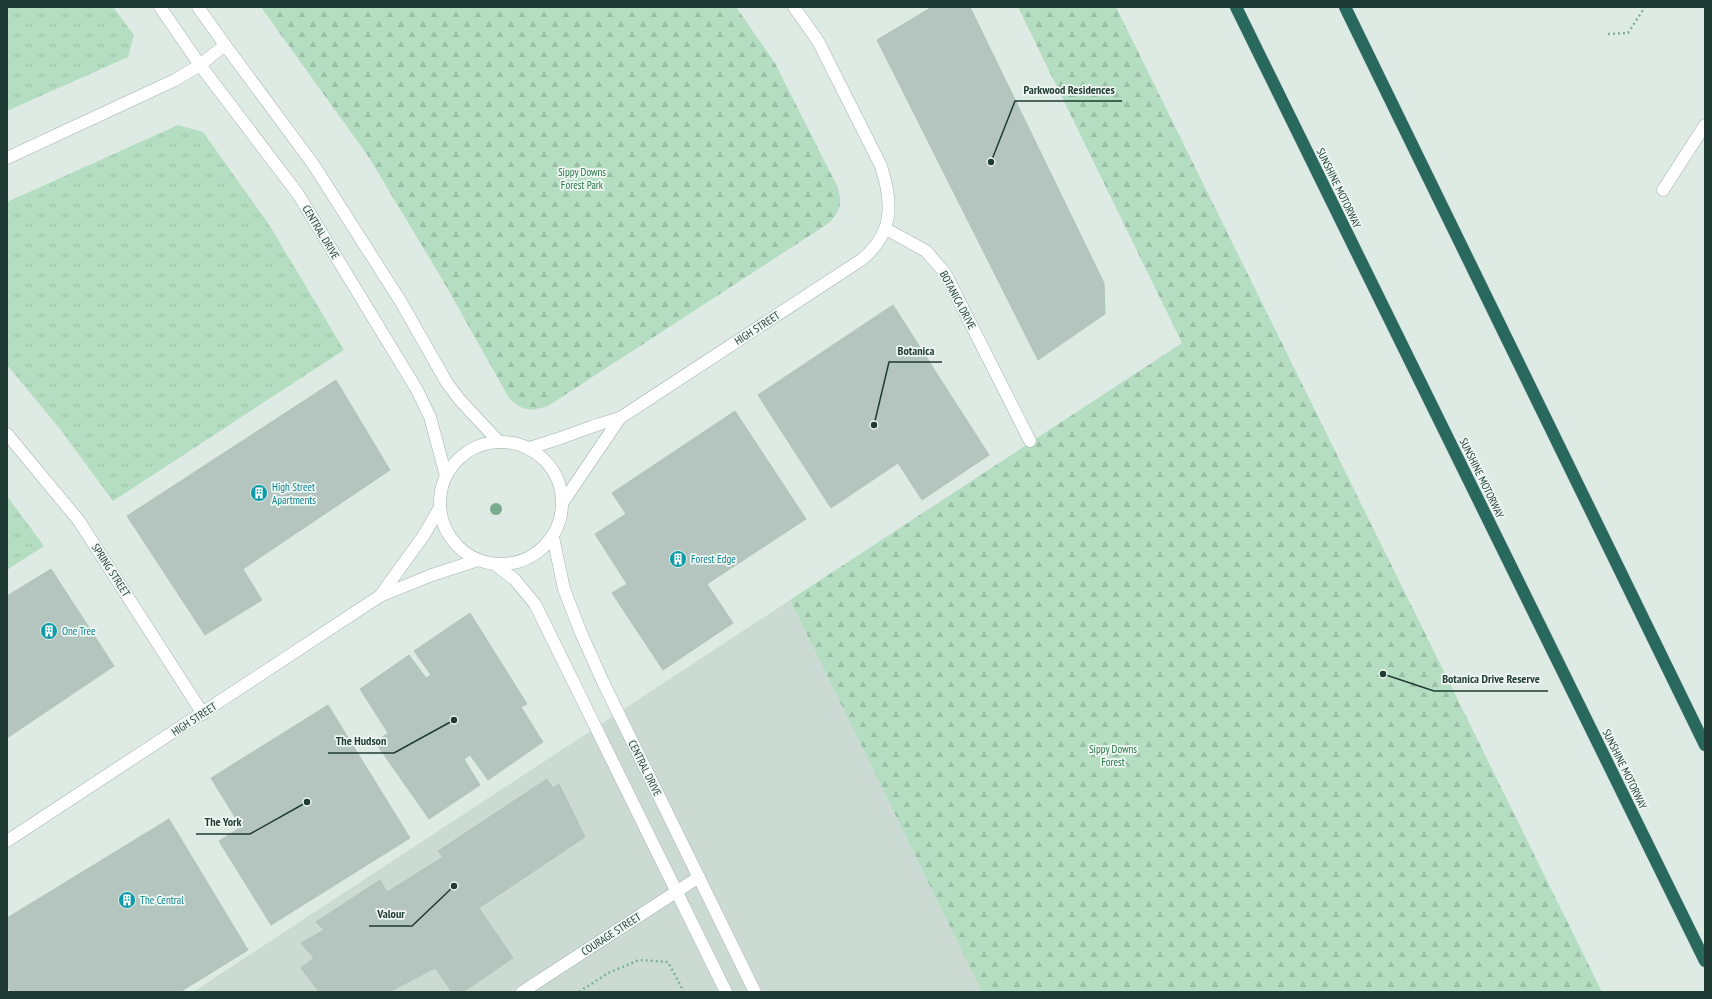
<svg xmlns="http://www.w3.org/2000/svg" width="1712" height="999" viewBox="0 0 1712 999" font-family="'PT Sans Narrow',sans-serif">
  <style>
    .built { fill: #ccdad4 }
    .grass { fill: url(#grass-tufts) }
    .forest { fill: url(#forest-firs) }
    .building { fill: #b3c5be; stroke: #b0c4bd }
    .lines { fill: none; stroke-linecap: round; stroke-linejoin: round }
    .service-casing { stroke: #a1b3ac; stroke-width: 13 }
    .minor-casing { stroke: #a1b3ac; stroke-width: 13 }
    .motorway-casing { stroke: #c0c8c6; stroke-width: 13 }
    .path { stroke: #7db0a1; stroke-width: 2.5; stroke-dasharray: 2 3; stroke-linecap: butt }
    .service { stroke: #fff; stroke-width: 12 }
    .minor { stroke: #fff; stroke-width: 12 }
    .motorway { stroke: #29695d; stroke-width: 12 }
    .tree { fill: #79aa8e }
    .labels { text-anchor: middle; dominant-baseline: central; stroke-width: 3.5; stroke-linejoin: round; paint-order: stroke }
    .park-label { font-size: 11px; fill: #277446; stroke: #eff7f3 }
    .street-label { font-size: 11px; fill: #1f3b34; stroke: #eff7f3 }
    .culture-label { font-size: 11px; fill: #0d838f; stroke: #eff7f3; text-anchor: start }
    .leader { fill: none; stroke: #1f3b34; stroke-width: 1.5 }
    .callout-dot { fill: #1f3b34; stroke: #eff7f3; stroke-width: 1.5 }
    .callout-label { font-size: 12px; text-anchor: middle; font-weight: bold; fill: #1f3b34; stroke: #eff7f3; stroke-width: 3.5; stroke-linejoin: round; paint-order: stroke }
  </style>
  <defs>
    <pattern id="grass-tufts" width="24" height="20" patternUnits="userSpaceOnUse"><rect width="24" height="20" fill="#b5ddc1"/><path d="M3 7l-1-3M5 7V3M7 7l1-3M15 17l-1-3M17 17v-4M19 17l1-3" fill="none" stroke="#9bbfa6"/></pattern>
    <pattern id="forest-firs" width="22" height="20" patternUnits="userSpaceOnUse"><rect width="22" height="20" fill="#b5ddc1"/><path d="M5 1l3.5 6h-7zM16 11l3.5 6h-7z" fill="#9bbfa6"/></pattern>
  </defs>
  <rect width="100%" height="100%" fill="#deebe5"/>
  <polygon class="built" points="790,600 982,992 193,992 263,946"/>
  <g class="grass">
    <polygon points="7,7 113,7 134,35 128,57 7,111"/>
    <polygon points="178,125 203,132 268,223 344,350 113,501 60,429 7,365 7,202"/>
    <polygon points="7,496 44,546 7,570"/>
  </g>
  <g class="forest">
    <path d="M261 7H736L775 63 838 188C842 204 841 210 829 223L548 406C529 412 523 411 509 398L445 284 368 156Z"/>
    <polygon points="1018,7 1116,7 1602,992 982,992 790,600 1182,343"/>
  </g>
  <g class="building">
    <polygon points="932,7 970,7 1104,283 1105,314 1038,360 877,40"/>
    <polygon points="893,305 989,455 922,500 898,463 831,508 758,395"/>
    <polygon points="336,380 390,470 243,569 262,600 205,635 127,516"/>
    <polygon points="735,411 806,519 707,584 733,623 663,670 612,593 627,584 595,534 626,514 612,493"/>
    <polygon points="51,569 114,666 7,738 7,596"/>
    <polygon points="470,613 527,704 521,707 543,742 488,780 470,755 464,759 480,785 429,819 375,742 388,733 360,689 409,655 426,678 431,675 414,651"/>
    <polygon points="328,705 410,838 271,925 219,841 241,827 211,778"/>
    <polygon points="547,779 553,788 559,784 585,837 479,908 513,958 463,992 452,992 435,968 389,992 319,992 301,968 314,958 301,943 324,930 316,922 380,880 387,892 443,857 438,851"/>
    <polygon points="169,819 248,950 180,992 11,992 7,986 7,918"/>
  </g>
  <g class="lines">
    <g class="service-casing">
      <polyline id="service" points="1663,190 1705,125"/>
    </g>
    <g class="minor-casing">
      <g id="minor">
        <polyline points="160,7 200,65 298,194 417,390 430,417 446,476"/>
        <polyline points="198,7 225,45 313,164 401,302 447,383 459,399 499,442"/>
        <polyline points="7,158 175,80 200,65 225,45"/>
        <polyline points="886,229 926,251 945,273 1030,441"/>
        <polyline points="7,434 79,521 203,714"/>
        <circle cx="501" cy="503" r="61"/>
        <path d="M528 448C560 440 589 426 620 418L861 260C894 234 893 203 881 166L818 41 794 7"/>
        <polyline points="563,502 620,418"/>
        <polyline points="553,537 564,589 581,633 603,682 755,992"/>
        <polyline points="496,565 515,580 535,604 726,992"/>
        <polyline points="380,596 424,535 440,507"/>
        <polyline points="7,841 380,596 432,575 478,560"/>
        <polyline points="522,992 699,877"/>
      </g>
    </g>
    <g class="motorway-casing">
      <g id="motorway">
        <polyline points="1236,7 1705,961"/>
        <polyline points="1345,7 1705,745"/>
      </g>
    </g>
    <g class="path">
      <polyline points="1608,34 1628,33 1645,7"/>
      <polyline points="579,992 608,973 639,960 668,962 684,992"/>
    </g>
    <use href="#service" class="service"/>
    <use href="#minor" class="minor"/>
    <use href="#motorway" class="motorway"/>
  </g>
  <circle class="tree" cx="496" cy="509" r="6"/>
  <defs>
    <g id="building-disc" transform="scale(0.9)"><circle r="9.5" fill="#0f9aa8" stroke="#eff7f3"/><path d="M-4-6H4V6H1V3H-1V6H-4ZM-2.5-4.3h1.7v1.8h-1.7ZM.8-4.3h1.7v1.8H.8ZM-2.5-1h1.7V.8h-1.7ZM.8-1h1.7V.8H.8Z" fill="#fff"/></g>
  </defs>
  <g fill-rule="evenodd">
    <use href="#building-disc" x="259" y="493"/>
    <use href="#building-disc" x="678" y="559"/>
    <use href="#building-disc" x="49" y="631"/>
    <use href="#building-disc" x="127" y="900"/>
  </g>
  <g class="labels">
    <g class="park-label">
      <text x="582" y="172">Sippy Downs<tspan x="582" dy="13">Forest Park</tspan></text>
      <text x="1113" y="749">Sippy Downs<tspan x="1113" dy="13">Forest</tspan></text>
    </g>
    <g class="street-label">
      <text transform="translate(1339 188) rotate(64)">SUNSHINE MOTORWAY</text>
      <text transform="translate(321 232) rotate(59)">CENTRAL DRIVE</text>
      <text transform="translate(958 300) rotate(62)">BOTANICA DRIVE</text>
      <text transform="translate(757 328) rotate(-33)">HIGH STREET</text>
      <text transform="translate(1482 478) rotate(64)">SUNSHINE MOTORWAY</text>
      <text transform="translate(111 570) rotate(57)">SPRING STREET</text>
      <text transform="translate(194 719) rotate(-33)">HIGH STREET</text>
      <text transform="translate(645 768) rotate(64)">CENTRAL DRIVE</text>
      <text transform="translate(1625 769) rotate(64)">SUNSHINE MOTORWAY</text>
      <text transform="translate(611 934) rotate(-33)">COURAGE STREET</text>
    </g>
    <g class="culture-label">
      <text x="272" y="487">High Street<tspan x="272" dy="13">Apartments</tspan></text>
      <text x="691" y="559">Forest Edge</text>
      <text x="62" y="631">One Tree</text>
      <text x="140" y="900">The Central</text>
    </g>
  </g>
  <path class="leader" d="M991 162L1015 101H1122M874 425L889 362H942M1383 674L1434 691H1548M454 720L394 753H328M307 802L250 834H196M454 886L412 926H369"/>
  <g class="callout-dot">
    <circle cx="991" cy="162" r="4"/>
    <circle cx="874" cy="425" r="4"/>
    <circle cx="1383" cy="674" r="4"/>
    <circle cx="454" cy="720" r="4"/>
    <circle cx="307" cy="802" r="4"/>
    <circle cx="454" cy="886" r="4"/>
  </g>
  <g class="callout-label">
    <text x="1069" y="94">Parkwood Residences</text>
    <text x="916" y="355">Botanica</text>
    <text x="1491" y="683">Botanica Drive Reserve</text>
    <text x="361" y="745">The Hudson</text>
    <text x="223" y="826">The York</text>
    <text x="391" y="918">Valour</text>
  </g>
  <rect width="1712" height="999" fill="none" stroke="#1f3b34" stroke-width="16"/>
</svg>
